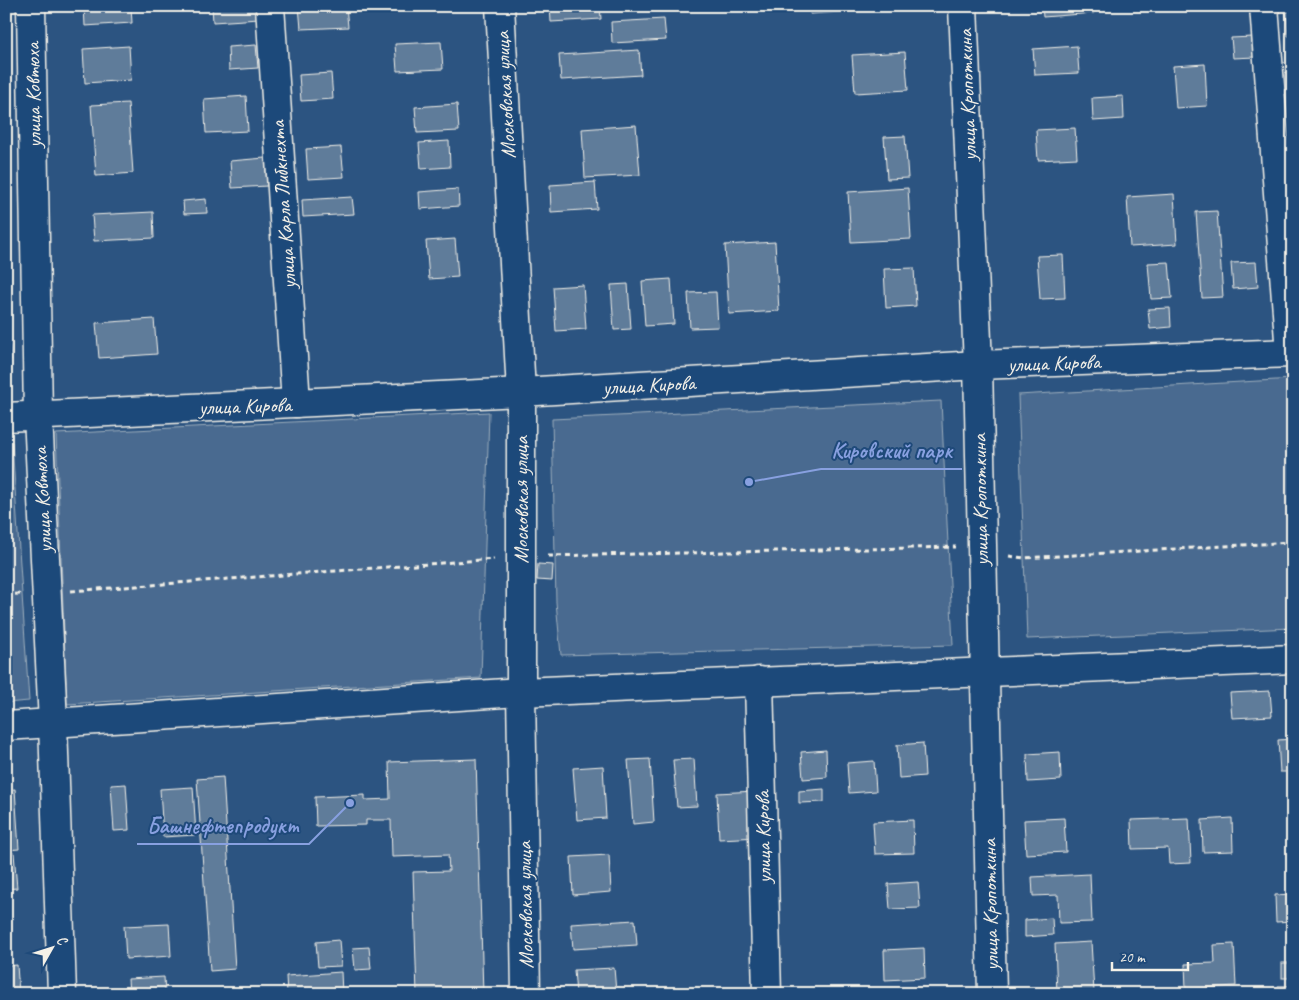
<svg xmlns="http://www.w3.org/2000/svg" width="1299" height="1000" viewBox="0 0 1299 1000" font-family="Caveat,sans-serif">
  <style>
    .green { fill: #496b90; stroke: #9eaebc }
    .building { fill: #5e7b9a; stroke: #f4f1e8 }
    .lines { fill: none; stroke-linecap: round; stroke-linejoin: round }
    .minor-casing { stroke: #f4f1e8; stroke-width: 31 }
    .major-casing { stroke: #f4f1e8; stroke-width: 31 }
    .path { stroke: #f4f1e8; stroke-width: 3; stroke-dasharray: 5 4; stroke-linecap: butt }
    .minor { stroke: #1f4a7a; stroke-width: 28 }
    .major { stroke: #1f4a7a; stroke-width: 28 }
    .labels { text-anchor: middle; dominant-baseline: central; stroke-width: 4; stroke-linejoin: round; paint-order: stroke }
    .street-label { font-size: 21px; fill: #f4f1e8; stroke: #1f4a7a }
    .leader { fill: none; stroke: #88a0e0; stroke-width: 2 }
    .callout-dot { fill: #88a0e0; stroke: #1f4a7a; stroke-width: 2 }
    .callout-label { font-size: 22px; text-anchor: middle; font-weight: bold; fill: #88a0e0; stroke: #1f4a7a; stroke-width: 4; stroke-linejoin: round; paint-order: stroke }
  </style>
  <rect width="100%" height="100%" fill="#2c5481"/>
  <filter id="ink" filterUnits="userSpaceOnUse"><feTurbulence type="fractalNoise" baseFrequency=".02" numOctaves="2"/><feDisplacementMap in="SourceGraphic" scale="10" xChannelSelector="R" yChannelSelector="G"/><feConvolveMatrix kernelMatrix="1 2 1 2 8 2 1 2 1" color-interpolation-filters="sRGB"/></filter>
  <g filter="url(#ink)">
    <g class="green">
      <polygon points="1293,379 1293,628 1027,639 1018,395"/>
      <polygon points="941,401 953,645 561,655 556,602 552,419"/>
      <polygon points="489,412 481,678 67,704 56,434"/>
      <polygon points="6,442 12,442 29,701 6,703"/>
    </g>
    <g class="building">
      <polygon points="84,6 131,6 132,23 85,26"/>
      <polygon points="212,6 258,6 259,19 213,22"/>
      <polygon points="299,6 346,6 348,27 301,29"/>
      <polygon points="550,6 600,6 601,19 551,22"/>
      <polygon points="810,6 905,6 905,8 810,14"/>
      <polygon points="1042,6 1094,6 1094,13 1043,17"/>
      <polygon points="1293,11 1293,36 1288,36 1286,12"/>
      <polygon points="664,19 666,40 612,43 611,22"/>
      <polygon points="1253,37 1255,57 1233,58 1231,38"/>
      <polygon points="441,42 443,69 397,71 395,44"/>
      <polygon points="256,45 258,68 229,70 228,47"/>
      <polygon points="129,46 131,80 85,83 83,49"/>
      <polygon points="1077,46 1079,73 1035,75 1033,49"/>
      <polygon points="639,50 641,75 561,80 559,55"/>
      <polygon points="905,52 908,90 855,93 852,55"/>
      <polygon points="1205,64 1207,106 1176,108 1173,66"/>
      <polygon points="331,73 333,99 301,101 299,75"/>
      <polygon points="246,96 248,131 206,133 204,99"/>
      <polygon points="1123,96 1124,119 1093,121 1092,98"/>
      <polygon points="128,103 133,173 96,176 91,105"/>
      <polygon points="457,104 459,131 417,133 415,107"/>
      <polygon points="636,125 640,175 585,178 582,129"/>
      <polygon points="1075,128 1077,158 1038,160 1036,130"/>
      <polygon points="905,136 908,178 887,179 884,137"/>
      <polygon points="449,141 450,167 421,169 419,143"/>
      <polygon points="341,147 344,177 308,179 306,149"/>
      <polygon points="265,158 267,186 232,188 230,161"/>
      <polygon points="6,172 9,201 6,202"/>
      <polygon points="595,182 597,209 551,212 550,185"/>
      <polygon points="908,188 911,239 851,242 848,192"/>
      <polygon points="458,189 459,206 420,209 419,192"/>
      <polygon points="1174,194 1177,244 1130,247 1127,197"/>
      <polygon points="352,197 354,214 303,217 302,200"/>
      <polygon points="206,199 207,213 184,214 183,201"/>
      <polygon points="1217,211 1223,297 1202,298 1196,212"/>
      <polygon points="153,212 154,238 94,241 92,215"/>
      <polygon points="455,239 458,277 429,279 426,241"/>
      <polygon points="775,242 779,311 729,314 725,245"/>
      <polygon points="1063,255 1065,298 1040,299 1037,256"/>
      <polygon points="1169,262 1172,298 1151,299 1148,263"/>
      <polygon points="1256,262 1258,287 1233,289 1231,263"/>
      <polygon points="914,268 916,306 886,308 884,269"/>
      <polygon points="671,279 674,324 645,326 642,281"/>
      <polygon points="628,284 631,329 614,330 611,285"/>
      <polygon points="583,285 586,329 556,331 553,287"/>
      <polygon points="716,292 718,327 690,328 688,293"/>
      <polygon points="1170,308 1171,327 1150,329 1148,309"/>
      <polygon points="154,319 157,354 99,358 96,323"/>
      <polygon points="6,333 9,333 11,360 6,360"/>
      <polygon points="538,564 553,565 552,581 537,580"/>
      <polygon points="1270,691 1272,716 1232,718 1230,693"/>
      <polygon points="1293,739 1293,772 1280,772 1278,740"/>
      <polygon points="923,743 925,776 899,778 897,745"/>
      <polygon points="826,750 827,777 803,779 801,752"/>
      <polygon points="1060,752 1061,780 1028,782 1027,754"/>
      <polygon points="476,759 483,994 417,994 413,872 449,871 448,855 392,857 391,820 366,820 366,825 316,826 315,797 365,795 365,800 390,799 389,762"/>
      <polygon points="650,759 654,822 633,824 628,760"/>
      <polygon points="694,759 697,806 677,807 673,760"/>
      <polygon points="874,761 876,791 849,793 847,763"/>
      <polygon points="603,766 606,818 577,820 573,768"/>
      <rect x="1288" y="776" width="5" height="16"/>
      <polygon points="223,777 235,969 210,971 197,779"/>
      <polygon points="126,784 129,830 114,831 111,785"/>
      <polygon points="193,787 196,835 163,837 160,789"/>
      <polygon points="15,789 19,849 6,850 6,790"/>
      <polygon points="824,789 824,802 799,803 799,791"/>
      <polygon points="756,791 759,837 719,839 717,793"/>
      <polygon points="1064,818 1066,852 1026,854 1024,820"/>
      <polygon points="1189,818 1191,863 1169,864 1168,848 1132,849 1131,820"/>
      <polygon points="1232,818 1233,851 1203,852 1202,820"/>
      <polygon points="913,820 914,853 875,854 873,822"/>
      <polygon points="6,853 14,853 17,888 6,889"/>
      <polygon points="609,855 611,892 573,895 571,857"/>
      <polygon points="1090,874 1092,922 1059,923 1058,895 1033,896 1032,877"/>
      <polygon points="918,882 920,908 890,909 888,884"/>
      <polygon points="1293,894 1293,921 1276,922 1275,895"/>
      <polygon points="1052,918 1053,935 1025,937 1025,920"/>
      <polygon points="635,920 637,945 573,949 571,924"/>
      <polygon points="169,924 171,956 126,959 124,926"/>
      <polygon points="339,940 341,966 318,967 316,942"/>
      <polygon points="1091,942 1094,992 1057,994 1055,944"/>
      <polygon points="1234,944 1236,986 1186,989 1185,964 1215,963 1214,945"/>
      <polygon points="369,947 371,969 355,970 353,948"/>
      <polygon points="924,948 925,978 885,980 884,950"/>
      <rect x="1282" y="963" width="11" height="15"/>
      <polygon points="17,965 19,994 6,994 6,966"/>
      <polygon points="614,968 616,992 576,994 574,970"/>
      <polygon points="341,972 342,994 287,994 286,976"/>
      <polygon points="164,977 165,994 129,994 128,979"/>
      <polygon points="1278,986 1293,986 1293,994 1279,994"/>
    </g>
    <g class="lines">
      <g class="minor-casing">
        <g id="minor">
          <polyline points="31,6 38,415 53,723 62,994"/>
          <polyline points="270,6 296,403"/>
          <polyline points="500,6 521,392 521,692 526,994"/>
          <polyline points="1264,6 1290,353"/>
          <polyline points="759,681 767,994"/>
        </g>
      </g>
      <g class="major-casing">
        <g id="major">
          <polyline points="963,6 978,365 992,994"/>
          <polyline points="6,417 521,392 978,365 1293,353"/>
          <polyline points="6,726 521,692 1293,659"/>
        </g>
      </g>
      <g class="path">
        <polyline points="548,556 956,547"/>
        <polyline points="1009,556 1024,558 1293,542"/>
        <polyline points="71,591 494,559"/>
        <polyline points="6,595 20,594"/>
      </g>
      <use href="#minor" class="minor"/>
      <use href="#major" class="major"/>
    </g>
  </g>
  <g class="labels">
    <g class="street-label">
      <text transform="translate(33 95) rotate(-91)">улица Ковтюха</text>
      <text transform="translate(505 95) rotate(-93)">Московская улица</text>
      <text transform="translate(967 95) rotate(-92)">улица Кропоткина</text>
      <text transform="translate(283 205) rotate(-94)">улица Карла Либкнехта</text>
      <text transform="translate(1054 363) rotate(-2)">улица Кирова</text>
      <text transform="translate(649 385) rotate(-3)">улица Кирова</text>
      <text transform="translate(245 406) rotate(-2)">улица Кирова</text>
      <text transform="translate(42 500) rotate(-93)">улица Ковтюха</text>
      <text transform="translate(521 500) rotate(-90)">Московская улица</text>
      <text transform="translate(980 500) rotate(-91)">улица Кропоткина</text>
      <text transform="translate(763 837) rotate(-91)">улица Кирова</text>
      <text transform="translate(525 905) rotate(-91)">Московская улица</text>
      <text transform="translate(990 905) rotate(-91)">улица Кропоткина</text>
    </g>
  </g>
  <path class="leader" d="M749 482L821 469H962M350 803L309 844H137"/>
  <g class="callout-dot">
    <circle cx="749" cy="482" r="5"/>
    <circle cx="350" cy="803" r="5"/>
  </g>
  <g class="callout-label">
    <text x="892" y="458">Кировский парк</text>
    <text x="223" y="833">Башнефтепродукт</text>
  </g>
  <rect width="1299" height="1000" fill="none" stroke="#1f4a7a" stroke-width="25"/>
  <rect x="12" y="12" width="1274" height="975" fill="none" stroke="#f4f1e8" stroke-width="2" filter="url(#ink)"/>
  <g transform="translate(52 948) rotate(51)" stroke="#1f4a7a" stroke-width="4" paint-order="stroke">
  <path d="M0-4L9 19L0 12L-9 19Z" fill="#f4f1e8"/>
  <text y="-8" font-size="14" font-weight="bold" text-anchor="middle" fill="#f4f1e8">С</text>
  </g>
  <path d="M1112 962v8h76v-8" fill="none" stroke="#f4f1e8" stroke-width="2.5"/>
  <text x="1119" y="962" font-size="15" fill="#f4f1e8" stroke="#1f4a7a" stroke-width="4" paint-order="stroke">20 m</text>
</svg>
